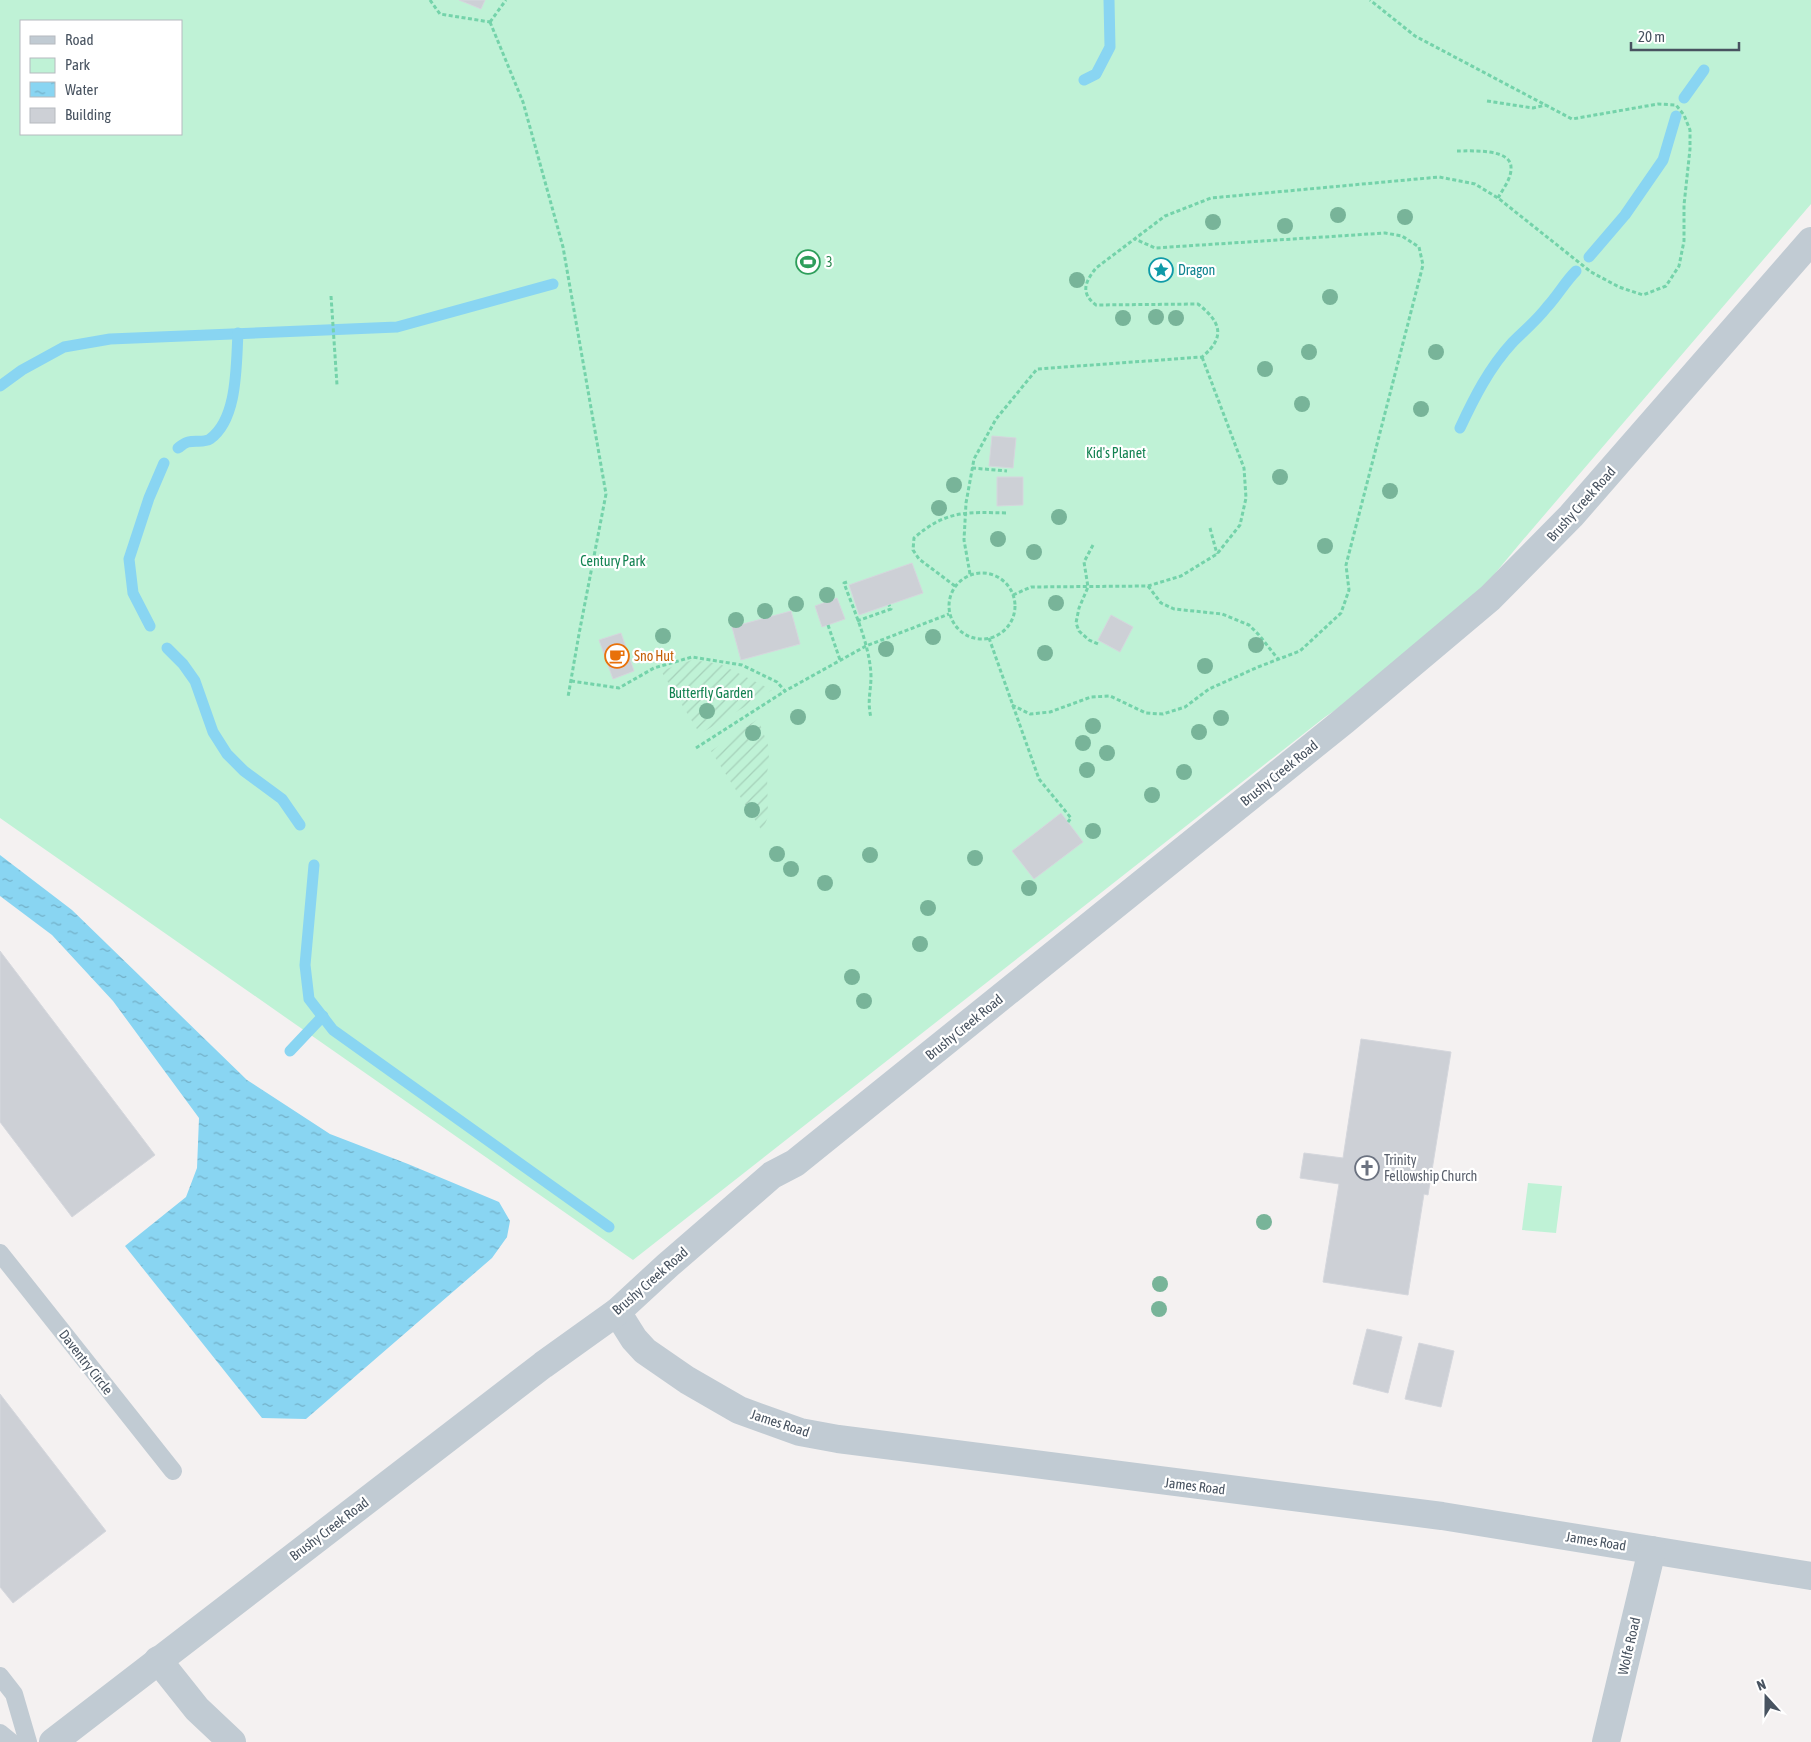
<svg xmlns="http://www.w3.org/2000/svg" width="1811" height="1742" viewBox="0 0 1811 1742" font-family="'Asap Condensed',sans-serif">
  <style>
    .park { fill: #bff2d6; fill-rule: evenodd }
    .garden { fill: url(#garden-furrows) }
    .water { fill: url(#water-ripples) }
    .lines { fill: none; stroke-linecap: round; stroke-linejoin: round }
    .stream { stroke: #89d5f2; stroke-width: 11 }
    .building { fill: #cdd0d6; stroke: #d5d7dd }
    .path { stroke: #74d3aa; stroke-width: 3; stroke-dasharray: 4 2.5; stroke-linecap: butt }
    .service { stroke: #c1cbd3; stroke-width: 18 }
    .minor { stroke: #c1cbd3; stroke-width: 28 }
    .tertiary { stroke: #c1cbd3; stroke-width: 28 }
    .tree { fill: #78b499 }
    .labels { text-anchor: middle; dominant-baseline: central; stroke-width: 4.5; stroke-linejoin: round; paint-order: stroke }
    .leisure-label { font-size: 14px; fill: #27864d; stroke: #fff; text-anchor: start }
    .culture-label { font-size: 14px; fill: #0d838f; stroke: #fff; text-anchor: start }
    .park-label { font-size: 14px; fill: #128251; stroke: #fff }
    .street-label { font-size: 14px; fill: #485360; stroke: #fff }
    .food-label { font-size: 14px; fill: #c56008; stroke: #fff; text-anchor: start }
    .worship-label { font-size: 14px; fill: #5b616d; stroke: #fff; text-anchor: start }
  </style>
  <defs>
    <pattern id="garden-furrows" width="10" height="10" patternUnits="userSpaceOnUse" patternTransform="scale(1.25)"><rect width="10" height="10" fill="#bff2d6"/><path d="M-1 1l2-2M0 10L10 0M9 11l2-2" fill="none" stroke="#a6d1ba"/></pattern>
    <pattern id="water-ripples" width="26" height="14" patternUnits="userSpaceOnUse" patternTransform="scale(1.25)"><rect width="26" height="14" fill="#89d5f2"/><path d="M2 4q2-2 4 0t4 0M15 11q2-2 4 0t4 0" fill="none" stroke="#72afc7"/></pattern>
  </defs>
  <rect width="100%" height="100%" fill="#f4f1f1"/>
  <g class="park">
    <path d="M0 0H1811V204L1522 541 1438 642 1325 717 633 1260 0 818ZM21 21H181V134H21Z"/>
    <polygon points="1528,1183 1562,1186 1556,1233 1522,1230"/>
  </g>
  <g class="garden">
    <polygon points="692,660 720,664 772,690 700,734 661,671"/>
    <polygon points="758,719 768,745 769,759 767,774 768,817 762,831 711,751"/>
  </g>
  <polygon class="water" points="0,855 72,910 247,1080 330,1134 408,1164 499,1202 510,1221 507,1237 492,1258 306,1419 262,1418 125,1246 186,1197 197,1168 199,1118 113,1001 52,935 0,896"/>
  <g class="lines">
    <g class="stream">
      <polyline points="1084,80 1096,74 1110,47 1109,0"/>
      <polyline points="1684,98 1704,70"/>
      <polyline points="1589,257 1625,215 1663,160 1676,116"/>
      <polyline points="0,386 22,370 64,347 110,339 397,327 553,284"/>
      <path d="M1460 428C1474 398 1489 368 1512 343 1524 331 1537 320 1547 307 1558 295 1565 282 1576 271"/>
      <path d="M178 448C181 446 184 443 188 442 195 440 204 443 210 439 238 419 236 365 238 333"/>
      <polyline points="150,626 133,593 129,559 149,498 164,463"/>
      <polyline points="167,648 183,664 195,681 213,732 227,754 244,771 282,799 300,825"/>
      <polyline points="314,865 305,965 309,999 333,1030 609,1227"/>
      <polyline points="290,1051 323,1016"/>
    </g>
  </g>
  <g class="building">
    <polygon points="459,0 485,0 481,9"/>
    <polygon points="992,436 1016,438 1013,468 989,466"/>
    <polygon points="997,477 1023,477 1023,505 997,506"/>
    <polygon points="912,563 923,593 859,615 849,585"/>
    <polygon points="837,598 845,619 822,627 815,606"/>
    <polygon points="791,611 800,644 741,660 732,627"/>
    <polygon points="1111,615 1133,627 1120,652 1098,640"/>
    <polygon points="621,633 634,671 613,679 599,640"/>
    <polygon points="1061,813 1083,842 1034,879 1012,851"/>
    <polygon points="0,951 155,1155 72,1217 0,1122"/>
    <polygon points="1361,1039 1451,1052 1428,1195 1424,1194 1408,1295 1323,1282 1339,1184 1300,1178 1304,1153 1343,1158"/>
    <polygon points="1367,1329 1402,1337 1388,1393 1353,1384"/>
    <polygon points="1419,1343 1454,1351 1441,1407 1405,1399"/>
    <polygon points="0,1394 106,1531 13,1603 0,1587"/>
  </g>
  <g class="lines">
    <g class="path">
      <polyline points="430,0 440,14 490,22"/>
      <polyline points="490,22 523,102 563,247 606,494 579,634 568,697"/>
      <polyline points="490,22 506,0"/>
      <polyline points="1487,101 1533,108 1546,105"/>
      <path d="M1457 151C1471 151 1513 148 1511 169 1511 179 1503 189 1498 198"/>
      <polyline points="331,296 337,385"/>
      <polyline points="972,468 1007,471"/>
      <polyline points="1210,528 1217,554"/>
      <polyline points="1093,545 1084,562 1088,587 1079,608 1076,623 1079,631 1089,640 1098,644"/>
      <circle cx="982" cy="606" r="33"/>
      <path d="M970 574 964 540 966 503 974 459 996 419 1037 369 1202 357C1226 337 1221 322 1198 304L1096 305C1080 293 1085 282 1096 268L1165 216 1211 198 1439 177 1475 184 1498 198 1591 272 1619 287 1643 295 1666 286 1679 266 1684 241V205L1690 149V130L1684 115 1676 105 1658 104 1572 119 1415 36 1370 0"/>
      <path d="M847 582 844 583C854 611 870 645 871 676 871 692 867 700 871 718"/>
      <path d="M955 586 919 559 913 550 914 538C946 510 967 512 1007 513"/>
      <polyline points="1148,586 1161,603 1174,609 1222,614 1249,625 1259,635 1278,659"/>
      <polyline points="1013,595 1031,587 1148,586 1181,576 1217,554 1240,525 1246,498 1244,468 1202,357"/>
      <polyline points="857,621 891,609 889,605"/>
      <polyline points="828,625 840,660"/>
      <polyline points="989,638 1039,779 1071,818 1068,822"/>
      <polyline points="571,681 619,688 654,668 692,657 742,665 777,682 785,691 866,646 949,614"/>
      <polyline points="1012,705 1030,714 1050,712 1091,697 1110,696 1146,713 1163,714 1185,707 1209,689 1258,667 1300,651 1341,613 1349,590 1346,565 1423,265 1419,247 1402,236 1385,233 1155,248 1135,239"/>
      <polyline points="696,748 785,691"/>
    </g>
    <g class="service">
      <polyline points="0,1253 173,1471"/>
      <polyline points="0,1676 14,1694 28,1742"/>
      <polyline points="0,1733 11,1742"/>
    </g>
    <g class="minor">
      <polyline points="617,1312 634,1339 645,1351 687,1380 739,1410 800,1432 838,1439 1442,1516 1811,1576"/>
      <polyline points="158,1660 197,1709 232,1742"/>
      <polyline points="1606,1742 1652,1550"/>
    </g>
    <polyline class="tertiary" points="53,1742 543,1365 617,1312 668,1265 772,1175 795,1163 1345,720 1490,598 1571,516 1811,241"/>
  </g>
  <g class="tree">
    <circle cx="1338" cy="215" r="8"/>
    <circle cx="1405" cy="217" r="8"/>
    <circle cx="1213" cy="222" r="8"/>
    <circle cx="1285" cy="226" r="8"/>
    <circle cx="1077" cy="280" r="8"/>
    <circle cx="1330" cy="297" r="8"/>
    <circle cx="1156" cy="317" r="8"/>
    <circle cx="1123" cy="318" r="8"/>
    <circle cx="1176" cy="318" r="8"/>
    <circle cx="1309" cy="352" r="8"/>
    <circle cx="1436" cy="352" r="8"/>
    <circle cx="1265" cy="369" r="8"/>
    <circle cx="1302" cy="404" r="8"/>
    <circle cx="1421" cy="409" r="8"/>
    <circle cx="1280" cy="477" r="8"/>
    <circle cx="954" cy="485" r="8"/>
    <circle cx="1390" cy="491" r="8"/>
    <circle cx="939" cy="508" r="8"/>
    <circle cx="1059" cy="517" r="8"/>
    <circle cx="998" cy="539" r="8"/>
    <circle cx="1325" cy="546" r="8"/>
    <circle cx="1034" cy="552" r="8"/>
    <circle cx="827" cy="595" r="8"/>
    <circle cx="1056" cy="603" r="8"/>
    <circle cx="796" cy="604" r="8"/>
    <circle cx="765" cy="611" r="8"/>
    <circle cx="736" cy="620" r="8"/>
    <circle cx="663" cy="636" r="8"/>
    <circle cx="933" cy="637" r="8"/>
    <circle cx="1256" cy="645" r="8"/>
    <circle cx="886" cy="649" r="8"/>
    <circle cx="1045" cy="653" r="8"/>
    <circle cx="1205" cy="666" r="8"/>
    <circle cx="833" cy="692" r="8"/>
    <circle cx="707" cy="711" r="8"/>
    <circle cx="798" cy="717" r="8"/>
    <circle cx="1221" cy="718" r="8"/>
    <circle cx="1093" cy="726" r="8"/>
    <circle cx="1199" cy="732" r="8"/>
    <circle cx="753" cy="733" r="8"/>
    <circle cx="1083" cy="743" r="8"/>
    <circle cx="1107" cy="753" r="8"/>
    <circle cx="1087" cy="770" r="8"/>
    <circle cx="1184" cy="772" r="8"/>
    <circle cx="1152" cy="795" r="8"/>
    <circle cx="752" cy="810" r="8"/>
    <circle cx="1093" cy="831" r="8"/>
    <circle cx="777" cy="854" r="8"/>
    <circle cx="870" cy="855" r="8"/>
    <circle cx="975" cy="858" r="8"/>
    <circle cx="791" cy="869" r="8"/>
    <circle cx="825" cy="883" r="8"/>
    <circle cx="1029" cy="888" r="8"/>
    <circle cx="928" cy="908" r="8"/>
    <circle cx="920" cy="944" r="8"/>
    <circle cx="852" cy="977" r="8"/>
    <circle cx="864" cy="1001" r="8"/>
    <circle cx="1264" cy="1222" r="8"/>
    <circle cx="1160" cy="1284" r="8"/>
    <circle cx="1159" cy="1309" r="8"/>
  </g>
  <defs>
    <g id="stadium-ring" transform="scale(1.25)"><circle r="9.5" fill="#fff" stroke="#2e9e5b" stroke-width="1.5"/><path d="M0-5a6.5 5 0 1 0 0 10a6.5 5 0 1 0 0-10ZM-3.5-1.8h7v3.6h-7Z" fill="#2e9e5b"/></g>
    <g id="sight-ring" transform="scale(1.25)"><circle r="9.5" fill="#fff" stroke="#0f9aa8" stroke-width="1.5"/><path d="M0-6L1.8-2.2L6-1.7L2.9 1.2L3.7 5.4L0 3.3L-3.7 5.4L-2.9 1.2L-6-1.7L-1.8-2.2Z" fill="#0f9aa8"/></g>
    <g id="cafe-ring" transform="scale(1.25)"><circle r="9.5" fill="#fff" stroke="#e8710a" stroke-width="1.5"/><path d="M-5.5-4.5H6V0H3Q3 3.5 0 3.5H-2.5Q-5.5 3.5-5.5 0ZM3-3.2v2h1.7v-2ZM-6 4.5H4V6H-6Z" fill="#e8710a"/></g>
    <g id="church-ring" transform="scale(1.25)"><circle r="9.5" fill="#fff" stroke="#6b7280" stroke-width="1.5"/><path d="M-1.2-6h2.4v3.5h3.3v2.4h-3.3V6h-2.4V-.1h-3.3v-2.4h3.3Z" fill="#6b7280"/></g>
  </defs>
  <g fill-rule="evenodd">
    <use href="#stadium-ring" x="808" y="262"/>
    <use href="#sight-ring" x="1161" y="270"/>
    <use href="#cafe-ring" x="617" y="656"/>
    <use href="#church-ring" x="1367" y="1168"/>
  </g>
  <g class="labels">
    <g class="leisure-label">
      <text x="826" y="262">3</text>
    </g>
    <g class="culture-label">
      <text x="1178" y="270">Dragon</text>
    </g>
    <g class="park-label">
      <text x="1116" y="453">Kid's Planet</text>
      <text x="613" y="561">Century Park</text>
      <text x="711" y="693">Butterfly Garden</text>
    </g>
    <g class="street-label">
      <text transform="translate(1581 504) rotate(-48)">Brushy Creek Road</text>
      <text transform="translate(1279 773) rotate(-39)">Brushy Creek Road</text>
      <text transform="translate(964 1027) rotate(-39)">Brushy Creek Road</text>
      <text transform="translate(650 1281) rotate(-41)">Brushy Creek Road</text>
      <text transform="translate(86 1362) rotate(52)">Daventry Circle</text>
      <text transform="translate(780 1423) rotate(18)">James Road</text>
      <text transform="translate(1195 1486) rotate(7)">James Road</text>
      <text transform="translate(329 1529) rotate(-37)">Brushy Creek Road</text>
      <text transform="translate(1596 1541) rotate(9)">James Road</text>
      <text transform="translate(1629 1646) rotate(-77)">Wolfe Road</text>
    </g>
    <g class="food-label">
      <text x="634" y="656">Sno Hut</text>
    </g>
    <g class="worship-label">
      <text x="1384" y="1160">Trinity<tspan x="1384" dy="16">Fellowship Church</tspan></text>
    </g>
  </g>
  <rect x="20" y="20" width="162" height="115" fill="#ffffff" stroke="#b6babf"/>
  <rect x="30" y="36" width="25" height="8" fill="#c1cbd3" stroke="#b6babf"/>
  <text x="65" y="45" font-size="15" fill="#485360">Road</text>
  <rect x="30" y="58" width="25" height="15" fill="#bff2d6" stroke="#b6babf"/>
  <text x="65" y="70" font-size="15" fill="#485360">Park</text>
  <rect x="30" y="82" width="25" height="15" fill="url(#water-ripples)" stroke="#b6babf"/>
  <text x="65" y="95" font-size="15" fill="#485360">Water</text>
  <rect x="30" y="108" width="25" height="15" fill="#cdd0d6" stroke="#b6babf"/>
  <text x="65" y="120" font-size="15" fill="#485360">Building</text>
  <g transform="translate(1766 1697) rotate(339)" stroke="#ffffff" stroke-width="4" paint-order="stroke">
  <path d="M0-4L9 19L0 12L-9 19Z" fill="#485360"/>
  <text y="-8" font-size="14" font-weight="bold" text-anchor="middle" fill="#485360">N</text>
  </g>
  <path d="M1631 42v8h108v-8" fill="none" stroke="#485360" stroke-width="2.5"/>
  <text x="1638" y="42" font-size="15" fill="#485360" stroke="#ffffff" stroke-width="4" paint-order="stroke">20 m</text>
</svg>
